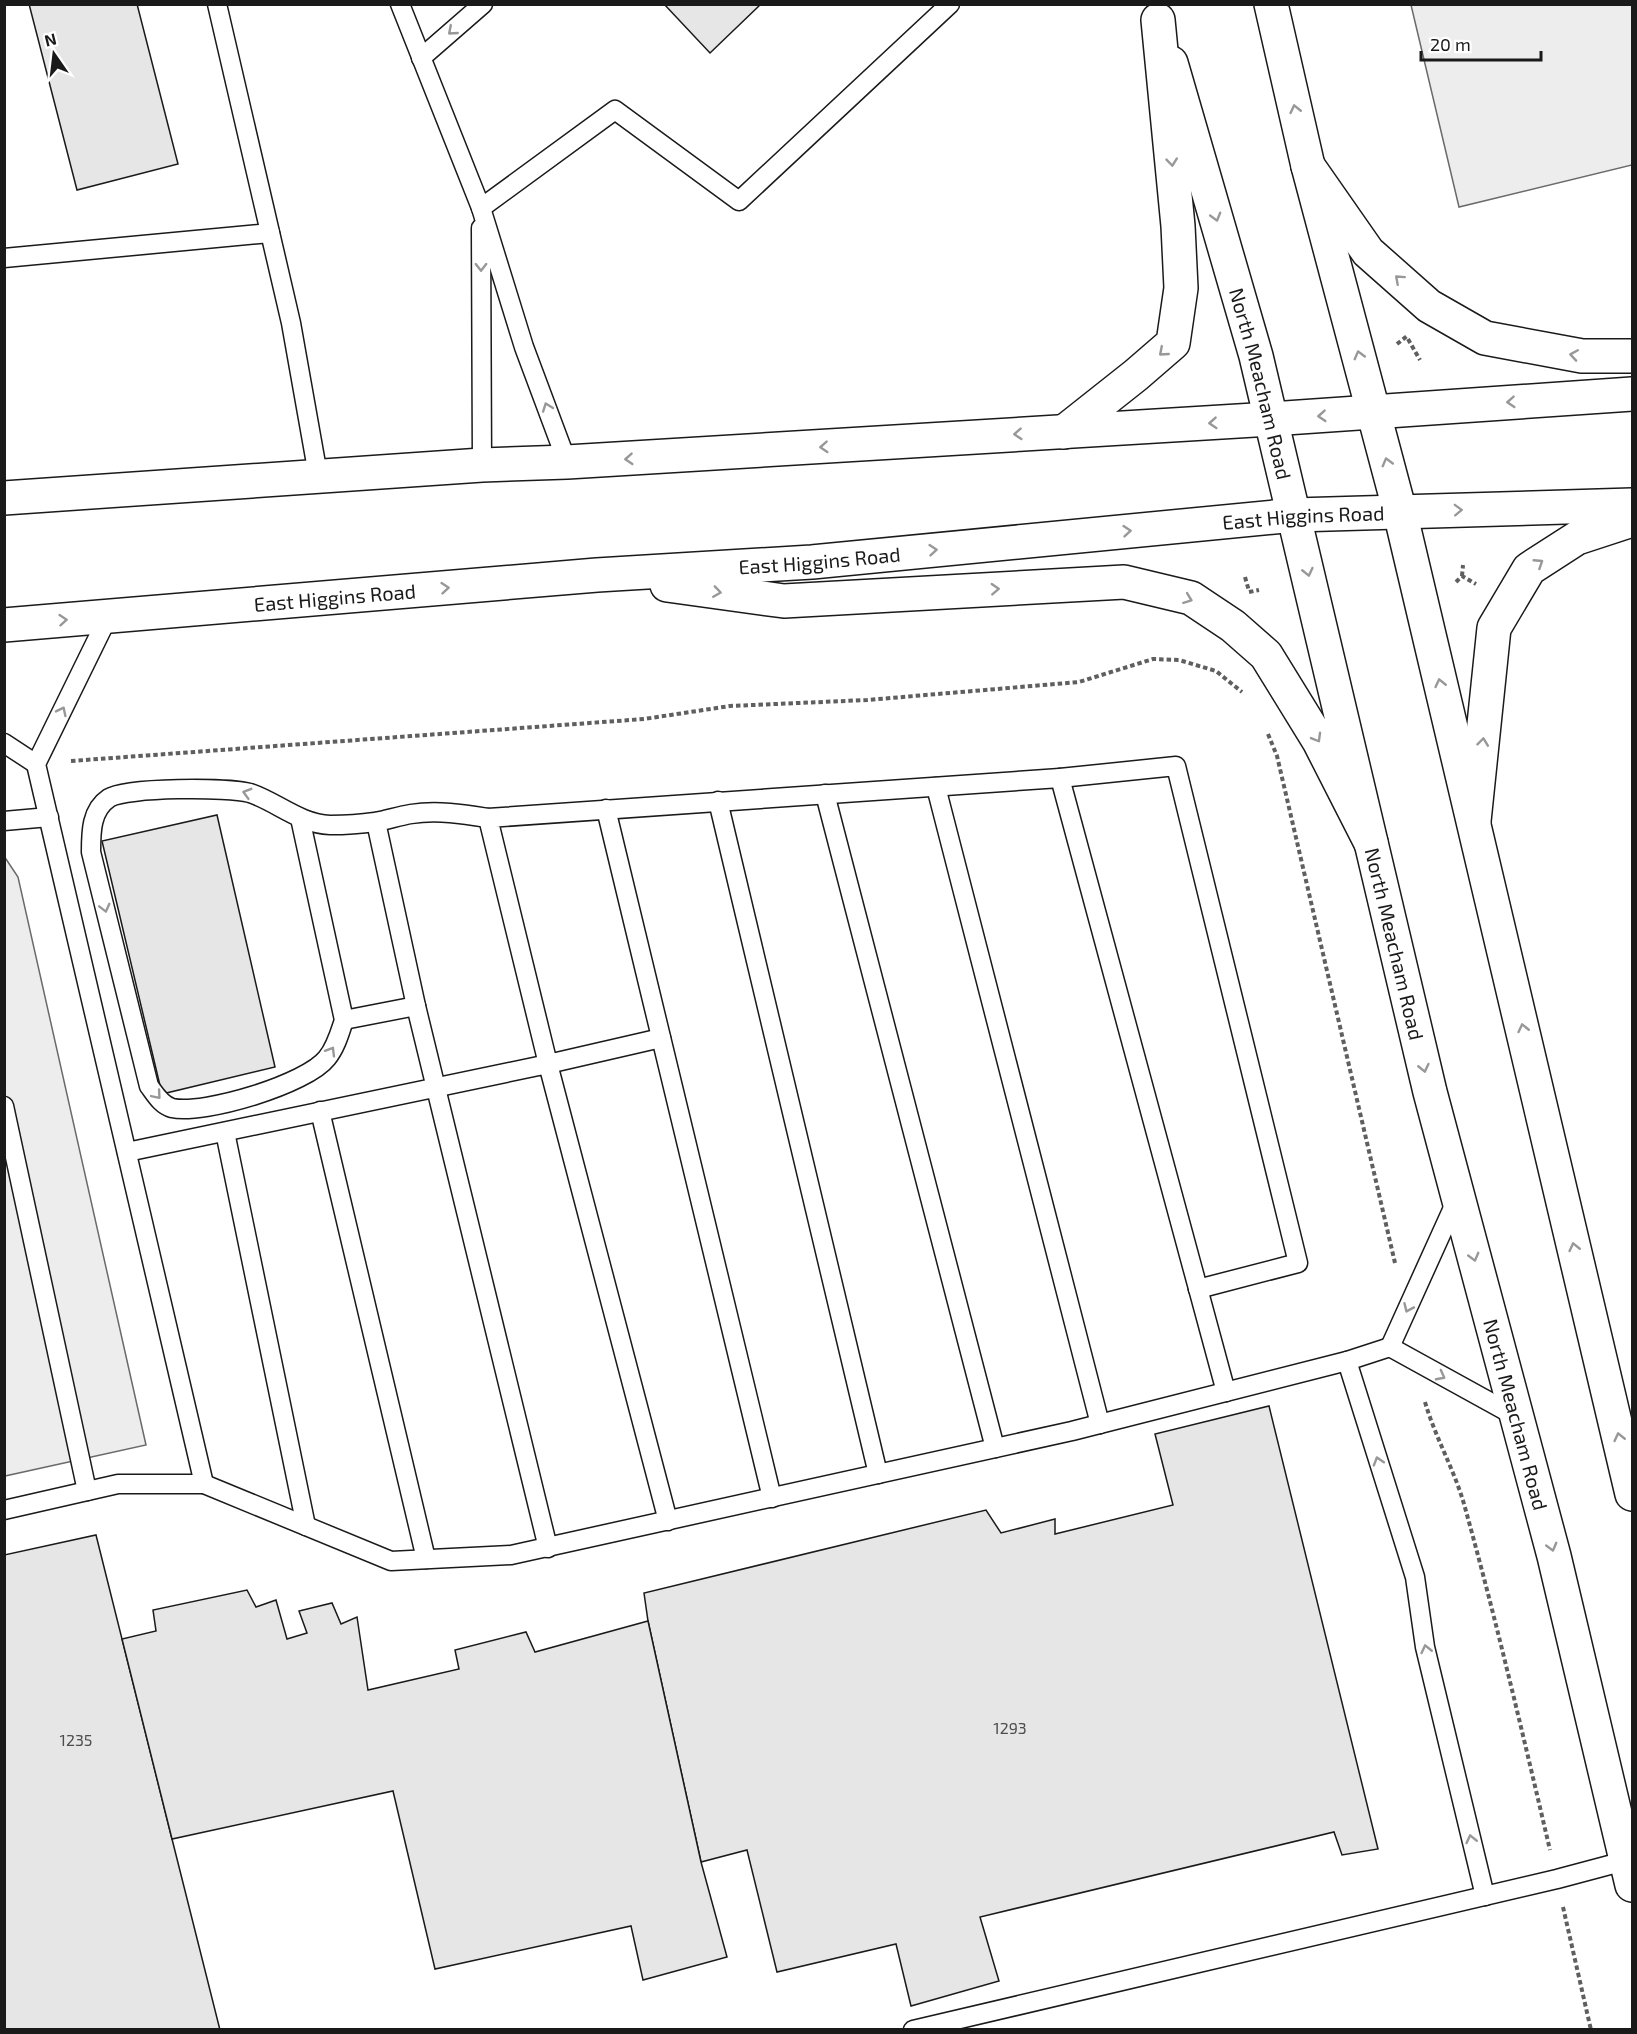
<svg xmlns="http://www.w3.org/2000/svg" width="1637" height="2034" viewBox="0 0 1637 2034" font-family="'Exo 2',sans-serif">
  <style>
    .parking { fill: #ededed; stroke: #6a6a6a; stroke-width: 1.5 }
    .building { fill: #e6e6e6; stroke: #1a1a1a; stroke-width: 1.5 }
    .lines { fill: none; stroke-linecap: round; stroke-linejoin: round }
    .service-casing { stroke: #1a1a1a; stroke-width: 21 }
    .secondary-casing { stroke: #1a1a1a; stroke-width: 36 }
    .primary-casing { stroke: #1a1a1a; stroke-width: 36 }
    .path { stroke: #5f5f5f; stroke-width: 4; stroke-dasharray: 4.5 3; stroke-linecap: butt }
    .service { stroke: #fff; stroke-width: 18 }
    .secondary { stroke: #fff; stroke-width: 33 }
    .primary { stroke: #fff; stroke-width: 33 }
    .oneway { stroke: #989898 }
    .labels { text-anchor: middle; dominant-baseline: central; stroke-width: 4.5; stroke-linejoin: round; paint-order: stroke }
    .number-label { font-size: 16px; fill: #4d4d4d }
    .street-label { font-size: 20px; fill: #1a1a1a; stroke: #fff }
  </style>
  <rect width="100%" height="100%" fill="#fff"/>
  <g class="parking">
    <polygon points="1411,5 1632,5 1632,165 1459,207"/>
    <polygon points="4,856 18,877 146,1445 5,1476"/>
  </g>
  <g class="building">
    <polygon points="29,4 137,4 178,164 77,190"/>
    <polygon points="664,4 761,4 710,53"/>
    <polygon points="217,815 275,1067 162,1094 102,841"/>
    <polygon points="1269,1406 1378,1849 1342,1855 1334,1832 980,1917 999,1981 911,2006 896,1944 777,1972 747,1850 701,1862 648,1621 644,1593 986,1510 1001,1533 1055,1519 1055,1534 1173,1505 1155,1434"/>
    <polygon points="96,1535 172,1839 220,2030 4,2030 4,1555"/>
    <polygon points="247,1590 256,1607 276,1600 287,1639 307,1633 299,1611 332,1603 341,1624 357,1617 368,1690 459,1669 455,1650 526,1632 535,1652 648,1621 701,1862 727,1957 643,1980 631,1926 435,1969 393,1791 172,1839 122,1639 156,1631 153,1610"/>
  </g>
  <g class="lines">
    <g class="service-casing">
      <g id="service">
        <polyline points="217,4 291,323 318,475"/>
        <polyline points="400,4 481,208 524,347 567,462"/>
        <polyline points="421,58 483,4"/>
        <polyline points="481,208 615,110 739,201 950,4"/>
        <polyline points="481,228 482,465"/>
        <polyline points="4,258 270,233"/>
        <polyline points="109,615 36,764 204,1484"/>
        <polyline points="4,743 36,764"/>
        <polyline points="1060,778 1176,766 1298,1263 1198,1289"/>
        <polyline points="936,787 1100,1424"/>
        <polyline points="825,794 995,1448"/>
        <polyline points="718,801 878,1474"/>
        <polyline points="606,809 772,1498"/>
        <path d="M300 818 344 1020C340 1032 336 1047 327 1058 307 1084 204 1115 172 1108 161 1105 155 1094 149 1086L91 852C91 832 91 810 109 798 126 787 229 787 250 793 277 802 300 824 330 825 344 825 361 824 375 822 387 820 399 816 411 814 437 810 463 814 488 818"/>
        <polyline points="4,821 49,817"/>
        <polyline points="376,822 416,1006"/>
        <polyline points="344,1020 416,1006 548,1548"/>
        <polyline points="661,1038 548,1064 488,818 1060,778 1226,1392"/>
        <polyline points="4,1106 87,1491"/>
        <polyline points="320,1111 426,1559"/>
        <polyline points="225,1132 306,1526"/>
        <polyline points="127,1152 548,1064 668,1521"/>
        <polyline points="1390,1347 1457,1199"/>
        <polyline points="1347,1361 1415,1577 1425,1647 1485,1896"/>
        <polyline points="4,1510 118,1484 204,1484 391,1561 511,1555 1072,1431 1347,1361 1390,1347 1517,1417"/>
        <polyline points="913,2030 1557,1879 1632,1859"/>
      </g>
    </g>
    <g class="secondary-casing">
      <g id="secondary">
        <polyline points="1271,4 1308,166 1400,512 1632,1494"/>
        <path id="s1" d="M1171 63 1256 356 1430 1092 1554 1556 1632 1885"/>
      </g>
    </g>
    <g class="primary-casing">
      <g id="primary">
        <polyline points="1308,166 1368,252 1429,306 1485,338 1582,356 1632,356"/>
        <polyline points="1064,432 1136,375 1173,343 1181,288 1178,226 1158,20"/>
        <polyline points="4,498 482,465 567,462 1271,419 1632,394"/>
        <polyline points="667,585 784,601 1124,582 1191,598 1233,626 1266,655 1319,741 1371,843"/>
        <path id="s2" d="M4 625 597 575 812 562 1295 515 1632 505"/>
        <polyline points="1474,821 1494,628 1529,569 1577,538 1632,520"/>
      </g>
    </g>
    <g class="path">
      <polyline points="1408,339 1420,360"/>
      <polyline points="1397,344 1407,336"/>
      <polyline points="1462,576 1463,565"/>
      <polyline points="1245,577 1249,591"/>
      <polyline points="1456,582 1462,576 1476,584"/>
      <polyline points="1249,592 1259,590"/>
      <polyline points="1268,734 1277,756 1395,1263"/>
      <polyline points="71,761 644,719 730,706 867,700 1079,682 1153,659 1179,660 1216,671 1242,692"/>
      <path d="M1425 1402C1435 1437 1454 1469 1464 1504 1496 1619 1523 1735 1550 1850"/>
      <polyline points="1563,1907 1591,2030"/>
    </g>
    <use href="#service" class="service"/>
    <use href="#secondary" class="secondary"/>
    <use href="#primary" class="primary"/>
  </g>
  <defs><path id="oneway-chevron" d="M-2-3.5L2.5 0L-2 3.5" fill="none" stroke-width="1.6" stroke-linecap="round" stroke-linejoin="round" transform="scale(1.5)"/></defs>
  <g class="oneway">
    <use href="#oneway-chevron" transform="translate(452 31) rotate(139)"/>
    <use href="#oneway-chevron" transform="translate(1295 109) rotate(-103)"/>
    <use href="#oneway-chevron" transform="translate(1172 162) rotate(84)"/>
    <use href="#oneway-chevron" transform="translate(1216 217) rotate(74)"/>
    <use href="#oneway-chevron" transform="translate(481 267) rotate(90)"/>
    <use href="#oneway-chevron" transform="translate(1399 279) rotate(-138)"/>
    <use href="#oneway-chevron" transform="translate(1163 352) rotate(139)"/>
    <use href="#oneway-chevron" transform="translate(1359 355) rotate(-105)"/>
    <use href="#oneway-chevron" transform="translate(1574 355) rotate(-171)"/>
    <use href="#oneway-chevron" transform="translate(1511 402) rotate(176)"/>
    <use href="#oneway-chevron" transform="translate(547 407) rotate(-110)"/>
    <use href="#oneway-chevron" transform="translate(1322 416) rotate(176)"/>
    <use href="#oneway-chevron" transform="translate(1213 423) rotate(176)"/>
    <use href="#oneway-chevron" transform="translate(1018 434) rotate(176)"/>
    <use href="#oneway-chevron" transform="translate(824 447) rotate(176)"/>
    <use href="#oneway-chevron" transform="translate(629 459) rotate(176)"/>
    <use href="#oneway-chevron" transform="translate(1387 462) rotate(-105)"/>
    <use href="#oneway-chevron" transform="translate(1458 510) rotate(-2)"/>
    <use href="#oneway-chevron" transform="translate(1127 531) rotate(-5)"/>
    <use href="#oneway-chevron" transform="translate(933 550) rotate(-5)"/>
    <use href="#oneway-chevron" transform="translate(1539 563) rotate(-33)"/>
    <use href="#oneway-chevron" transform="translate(1308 572) rotate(77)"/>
    <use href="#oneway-chevron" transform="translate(445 588) rotate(-5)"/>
    <use href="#oneway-chevron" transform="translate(995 589) rotate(-3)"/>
    <use href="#oneway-chevron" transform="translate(717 592) rotate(8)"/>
    <use href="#oneway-chevron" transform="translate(1188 599) rotate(21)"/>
    <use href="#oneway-chevron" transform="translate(63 620) rotate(-5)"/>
    <use href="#oneway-chevron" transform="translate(1440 683) rotate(-103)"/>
    <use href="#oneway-chevron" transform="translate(62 711) rotate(-64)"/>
    <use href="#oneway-chevron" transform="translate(1317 738) rotate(60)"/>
    <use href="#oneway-chevron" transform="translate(1483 742) rotate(-83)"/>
    <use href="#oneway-chevron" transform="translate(247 793) rotate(-164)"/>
    <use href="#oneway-chevron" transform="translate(105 908) rotate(76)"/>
    <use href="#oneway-chevron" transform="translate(1523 1028) rotate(-103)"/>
    <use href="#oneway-chevron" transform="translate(331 1051) rotate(-59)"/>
    <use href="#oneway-chevron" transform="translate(1424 1068) rotate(77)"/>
    <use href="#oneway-chevron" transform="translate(157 1095) rotate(50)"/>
    <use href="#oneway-chevron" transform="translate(1574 1247) rotate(-103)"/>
    <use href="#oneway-chevron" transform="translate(1474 1257) rotate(75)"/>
    <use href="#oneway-chevron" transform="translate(1408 1308) rotate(114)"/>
    <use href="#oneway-chevron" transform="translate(1441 1376) rotate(28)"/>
    <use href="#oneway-chevron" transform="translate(1619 1437) rotate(-103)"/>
    <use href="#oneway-chevron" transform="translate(1378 1461) rotate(-107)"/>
    <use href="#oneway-chevron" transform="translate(1552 1547) rotate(75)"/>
    <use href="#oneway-chevron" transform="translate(1426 1649) rotate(-103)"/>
    <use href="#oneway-chevron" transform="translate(1471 1839) rotate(-103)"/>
  </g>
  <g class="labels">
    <g class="number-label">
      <text x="1010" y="1727">1293</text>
      <text x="76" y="1739">1235</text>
    </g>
    <g class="street-label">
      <text stroke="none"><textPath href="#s1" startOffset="333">North Meacham Road</textPath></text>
      <text stroke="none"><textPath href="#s2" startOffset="1304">East Higgins Road</textPath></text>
      <text stroke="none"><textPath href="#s2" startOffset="818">East Higgins Road</textPath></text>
      <text stroke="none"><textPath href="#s2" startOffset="332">East Higgins Road</textPath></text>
      <text stroke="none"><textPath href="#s1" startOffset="909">North Meacham Road</textPath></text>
      <text stroke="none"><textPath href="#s1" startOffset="1395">North Meacham Road</textPath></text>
    </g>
  </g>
  <rect width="1637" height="2034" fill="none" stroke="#1a1a1a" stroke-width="12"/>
  <g transform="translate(54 54) rotate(346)" stroke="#ffffff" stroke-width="4.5" paint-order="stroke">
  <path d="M0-4.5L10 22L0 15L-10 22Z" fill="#1a1a1a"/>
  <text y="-9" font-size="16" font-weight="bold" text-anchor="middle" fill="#1a1a1a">N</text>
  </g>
  <path d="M1421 51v9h120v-9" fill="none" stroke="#1a1a1a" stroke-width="3"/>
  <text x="1430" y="51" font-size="18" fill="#1a1a1a" stroke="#ffffff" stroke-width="4.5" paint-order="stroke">20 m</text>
</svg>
